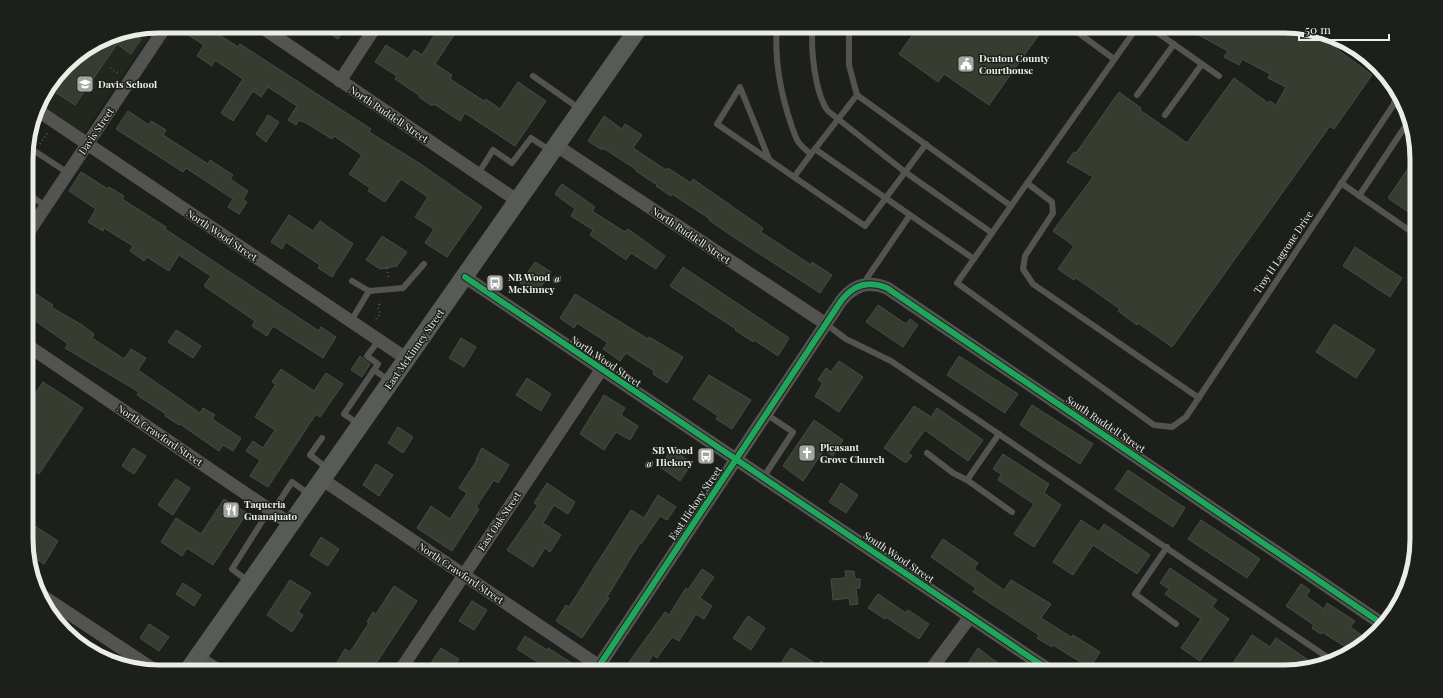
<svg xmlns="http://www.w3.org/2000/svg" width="1443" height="698" viewBox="0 0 1443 698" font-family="'Playfair Display',serif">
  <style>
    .built { fill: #21271c }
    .green { fill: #2d2c4e }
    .building { fill: #373c30; stroke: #494b47 }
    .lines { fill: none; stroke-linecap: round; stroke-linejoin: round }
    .path { stroke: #555653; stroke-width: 2; stroke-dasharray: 1 3; stroke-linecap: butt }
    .service { stroke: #535451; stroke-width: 6 }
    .minor { stroke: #535451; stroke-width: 13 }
    .secondary { stroke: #585b55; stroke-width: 18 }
    .cycleway-casing { stroke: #1d201a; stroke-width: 8 }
    .cycleway { stroke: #20a55d; stroke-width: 6 }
    .labels { text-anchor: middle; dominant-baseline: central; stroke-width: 3; stroke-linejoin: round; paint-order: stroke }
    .poi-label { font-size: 10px; font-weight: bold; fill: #eaede8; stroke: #1d201a; text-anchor: start }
    .street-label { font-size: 10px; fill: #eaede8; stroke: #1d201a }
    .rim { fill: none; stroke: #eaede8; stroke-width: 5 }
  </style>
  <rect width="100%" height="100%" fill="#1d1f1b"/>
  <polygon class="built" points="155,27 84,133 39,103 71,59 109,36"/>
  <polygon class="green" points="1183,661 1198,672 1176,672"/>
  <g class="building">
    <polygon points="190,26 206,26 238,47 240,44 371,129 369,132 419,163 482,207 447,257 425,243 434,229 415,217 428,197 401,179 385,202 368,191 370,188 349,174 362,155 334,136 332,139 306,123 299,120 296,125 288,120 297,106 268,87 261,97 253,91 233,121 221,113 243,79 215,60 212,66 197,56 204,45 185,33"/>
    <polygon points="319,26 346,26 338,39"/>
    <polygon points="440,26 454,35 435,64 452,75 450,79 484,101 486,99 500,109 518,82 546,101 515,146 465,113 460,121 434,104 432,106 419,97 420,96 395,79 397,76 375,62 386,45 408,59 414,50 422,55"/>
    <polygon points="919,26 1045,26 989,105 944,74 938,82 899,54"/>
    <polygon points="1182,26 1284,26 1323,35 1322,38 1372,75 1334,129 1330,126 1172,347 1138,323 1137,325 1118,311 1120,309 1076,278 1074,280 1058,269 1074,246 1053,231 1093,177 1067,162 1074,152 1076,153 1119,92 1141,108 1140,110 1187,143 1234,78 1268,103 1270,101 1276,105 1286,87 1268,78 1270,74 1242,59 1239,65 1224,57 1228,51"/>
    <polygon points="130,32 141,39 131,54 117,44 75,105 49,88 71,59 109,36"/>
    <polygon points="128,111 149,125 151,121 166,130 163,135 208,164 210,160 233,175 230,179 248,191 243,200 247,202 239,214 228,207 233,199 186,168 183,172 116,129"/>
    <polygon points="268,115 279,122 266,142 256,134"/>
    <polygon points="604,116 622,129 625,124 642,135 633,148 666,170 668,168 691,183 693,179 763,228 761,232 811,265 812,262 832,275 820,293 732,236 709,220 710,219 672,194 671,196 656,186 657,185 636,171 637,170 603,148 602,150 588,141"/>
    <polygon points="1416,157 1416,217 1388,198"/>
    <polygon points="81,172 108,189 109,187 124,196 122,199 166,227 165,229 319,331 321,327 336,337 323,358 273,326 267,336 252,326 255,321 204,286 211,276 179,255 169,271 147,257 144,261 130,251 133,246 104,228 103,231 88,222 96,209 69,191"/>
    <polygon points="562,184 595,207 592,211 625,232 628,229 665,256 656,269 631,253 626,260 590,235 593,230 571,216 575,209 555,194"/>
    <polygon points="289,215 313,231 320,221 353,244 332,277 318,268 320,265 286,242 282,249 271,242"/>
    <polygon points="382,236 407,252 397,266 380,269 366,260"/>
    <polygon points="1355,247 1402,278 1390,297 1343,266"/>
    <polygon points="535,262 551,272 536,294 520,283"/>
    <polygon points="683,267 789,338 778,356 754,340 753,342 735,330 736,329 670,286"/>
    <polygon points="27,288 53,305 51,307 82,325 94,334 92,338 124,359 131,349 146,358 138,370 200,413 203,408 215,415 212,419 241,438 233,451 223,445 219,451 180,424 179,425 165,416 166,414 137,395 139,392 65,348 68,344 27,315"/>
    <polygon points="575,294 648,339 649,337 683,357 667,383 653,374 654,371 626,353 620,361 603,349 608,343 577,323 574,328 560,318"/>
    <polygon points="878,305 906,324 910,319 918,325 903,347 866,322"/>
    <polygon points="1334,324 1375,350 1356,378 1316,352"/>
    <polygon points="176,330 201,346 193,358 168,342"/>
    <polygon points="461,338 476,347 464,367 449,358"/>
    <polygon points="360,356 370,364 362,377 351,370"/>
    <polygon points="959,356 1018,394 1005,413 947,375"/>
    <polygon points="839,361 863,377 839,412 815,396 823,383 818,380 826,368 831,372"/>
    <polygon points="281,369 314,391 326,373 343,384 320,417 316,414 268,487 250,476 260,460 246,451 253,441 263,448 275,430 255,417 276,384 272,382"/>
    <polygon points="709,375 751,400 732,429 716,419 718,416 693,399"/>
    <polygon points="527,378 551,394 541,411 516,395"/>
    <polygon points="43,382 83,408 39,474 27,466 27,406"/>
    <polygon points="604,395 625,408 621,415 638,426 630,440 616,432 604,450 580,434"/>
    <polygon points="1032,405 1093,444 1080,464 1020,425"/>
    <polygon points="914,406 931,417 937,408 983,440 968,461 925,430 908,453 912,456 906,463 884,448"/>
    <polygon points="814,420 843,440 833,456 824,450 803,481 783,466"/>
    <polygon points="398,427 413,437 403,453 388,443"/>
    <polygon points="133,448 146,456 134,474 122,466"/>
    <polygon points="482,448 509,465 498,483 494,480 476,507 479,509 452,551 417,528 431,506 450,519 467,493 459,488 477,460 476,459"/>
    <polygon points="671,449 692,463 680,481 660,467"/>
    <polygon points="1003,454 1049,484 1044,493 1061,505 1034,547 1014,534 1034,504 998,480 1001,474 993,469"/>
    <polygon points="376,464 393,475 379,496 363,485"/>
    <polygon points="1128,470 1185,508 1173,527 1115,489"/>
    <polygon points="176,479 190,488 173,515 158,505"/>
    <polygon points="547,483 575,502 568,514 554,505 543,523 561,535 550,552 545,548 533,567 507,550 538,505 534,503"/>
    <polygon points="841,483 858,495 846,513 829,502"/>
    <polygon points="658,495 676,507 667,520 660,516 641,544 640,543 607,597 609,598 582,638 556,621 566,605 569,607 631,510 644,518"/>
    <polygon points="224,499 247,513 213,565 187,548 182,556 161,542 176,518 201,534"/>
    <polygon points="1081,520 1099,532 1104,524 1150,555 1137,574 1093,545 1073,575 1053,562"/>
    <polygon points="1201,520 1260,559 1247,578 1188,539"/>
    <polygon points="27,521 58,541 44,564 27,553"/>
    <polygon points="321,537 339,549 328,566 310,555"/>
    <polygon points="943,539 978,563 974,569 1004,590 1011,580 1051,604 1041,618 1071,637 1073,635 1100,652 1090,668 1053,645 1052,647 1037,638 1039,635 973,592 976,588 931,557"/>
    <polygon points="1170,568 1217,600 1212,607 1229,619 1200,661 1181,648 1201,619 1165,594 1169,589 1160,583"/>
    <polygon points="702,569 714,577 700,598 712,606 704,619 696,614 679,641 672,637 657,658 653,655 642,672 637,672 627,665 665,612 669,615 686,588 688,590"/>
    <polygon points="845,571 854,571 855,579 860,579 860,588 856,588 858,604 850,605 849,598 833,600 831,579 846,578"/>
    <polygon points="290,580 311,593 298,612 303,615 292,632 267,615"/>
    <polygon points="183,583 201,595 194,606 176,594"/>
    <polygon points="1301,584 1310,590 1306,596 1324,609 1327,603 1355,621 1350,627 1367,639 1358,649 1352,651 1322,632 1321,634 1312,628 1314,625 1286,606"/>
    <polygon points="394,586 417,601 377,662 376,661 368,672 344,672 335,666 345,649 350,652 369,623 367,622 373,612 376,614"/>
    <polygon points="878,594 906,613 908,610 929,624 919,639 886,617 885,619 868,608"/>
    <polygon points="472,601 487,610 474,630 459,621"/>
    <polygon points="748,616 765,628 751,650 733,638"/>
    <polygon points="149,624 169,637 159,651 140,638"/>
    <polygon points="1252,635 1270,647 1276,638 1314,664 1292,672 1276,672 1263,663 1257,672 1227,672"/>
    <polygon points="525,636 547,650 548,648 586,672 553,672 517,649"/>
    <polygon points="441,648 459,659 450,672 425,672"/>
    <polygon points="791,648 818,665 821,661 838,672 775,672"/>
    <polygon points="978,648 991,658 1012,672 962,672"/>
  </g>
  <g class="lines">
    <g class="path">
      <polyline points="110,68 119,74"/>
      <polyline points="40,144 48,132"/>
      <polyline points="387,268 389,280"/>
      <polyline points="376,319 380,314 378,307 381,301"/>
    </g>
    <g class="service">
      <path d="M777 26C774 60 781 95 792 127 794 132 796 140 800 144 803 148 807 151 811 154L857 95"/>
      <path d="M813 26C810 47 815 94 828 111L905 172 992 233"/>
      <polyline points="849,26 849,65 857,95 1011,206 1138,26"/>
      <polyline points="1069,26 1114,59"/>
      <polyline points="1148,26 1219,76"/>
      <polyline points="533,76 580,109"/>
      <polyline points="1137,95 1174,44"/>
      <polyline points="42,98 45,114"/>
      <polyline points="1394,103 1402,110"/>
      <polyline points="1165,115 1202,64"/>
      <polyline points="27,146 68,173"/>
      <polyline points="815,149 910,215"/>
      <polyline points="769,159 740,87 717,124 794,177 811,154"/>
      <polyline points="478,174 493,150 512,163 531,138 551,151"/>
      <polyline points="794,177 865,226 926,144"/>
      <polyline points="1027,183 1052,202 1053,213 1025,256 1023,269 1033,284 1199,398"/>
      <polyline points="1341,183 1416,235"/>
      <polyline points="26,193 46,206"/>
      <polyline points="1359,196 1408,122"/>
      <polyline points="1011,206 957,283 1154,425 1172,427 1186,417 1398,98"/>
      <polyline points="352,281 369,291"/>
      <polyline points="866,284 867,278 910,215 974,259"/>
      <polyline points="351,321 369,291 403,288 424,264"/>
      <polyline points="826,324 846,339 891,361 1330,659"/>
      <polyline points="374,370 390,381"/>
      <polyline points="360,425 344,414 378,364 367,356 379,340"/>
      <polyline points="999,434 967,480 1012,512"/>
      <polyline points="322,438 310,455 327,468"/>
      <polyline points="927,453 953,473 967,480"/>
      <polyline points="763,478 793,432 766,414"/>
      <polyline points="273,511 292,482 309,494"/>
      <polyline points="1167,547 1135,594 1176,624"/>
      <polyline points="248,581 232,569 270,509"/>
    </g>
    <g class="minor">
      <polyline points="260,26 518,201"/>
      <polyline points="340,81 376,26"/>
      <polyline points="37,110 407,359"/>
      <polyline points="557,146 826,324"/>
      <polyline points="26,236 166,26"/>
      <polyline points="465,277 1052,672"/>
      <polyline points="27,345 292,525"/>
      <polyline points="323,480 608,672"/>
      <polyline points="44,597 156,671"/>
      <polyline points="198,657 221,672"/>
      <polyline points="399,672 601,370"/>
      <path d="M595 672 841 301C853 285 868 280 887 288L1381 623"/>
      <polyline points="929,672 970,617"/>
    </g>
    <polyline class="secondary" points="187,672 640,26"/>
    <g class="cycleway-casing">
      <g id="cycleway">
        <polyline points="465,277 1052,672"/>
        <path d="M595 672 841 301C853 285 868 280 887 288L1381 623"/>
      </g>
    </g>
    <use href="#cycleway" class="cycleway"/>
  </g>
  <defs>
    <g id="civic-square" transform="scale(0.9)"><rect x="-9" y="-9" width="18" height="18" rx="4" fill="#a2a5a0" stroke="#1d201a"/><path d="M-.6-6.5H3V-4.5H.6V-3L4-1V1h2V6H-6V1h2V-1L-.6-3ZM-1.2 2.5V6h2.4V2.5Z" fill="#fff"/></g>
    <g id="school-square" transform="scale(0.9)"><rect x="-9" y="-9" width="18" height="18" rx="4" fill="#a2a5a0" stroke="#1d201a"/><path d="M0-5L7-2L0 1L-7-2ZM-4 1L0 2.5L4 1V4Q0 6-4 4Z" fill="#fff"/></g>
    <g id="bus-square" transform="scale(0.9)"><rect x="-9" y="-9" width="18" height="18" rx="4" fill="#a2a5a0" stroke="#1d201a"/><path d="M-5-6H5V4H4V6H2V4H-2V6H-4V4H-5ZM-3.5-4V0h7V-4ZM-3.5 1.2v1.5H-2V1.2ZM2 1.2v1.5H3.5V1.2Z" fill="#fff"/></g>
    <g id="church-square" transform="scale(0.9)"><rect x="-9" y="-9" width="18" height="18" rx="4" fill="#a2a5a0" stroke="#1d201a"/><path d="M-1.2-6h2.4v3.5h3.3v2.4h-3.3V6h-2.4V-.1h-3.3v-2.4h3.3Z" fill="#fff"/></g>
    <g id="restaurant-square" transform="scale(0.9)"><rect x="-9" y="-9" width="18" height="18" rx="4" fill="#a2a5a0" stroke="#1d201a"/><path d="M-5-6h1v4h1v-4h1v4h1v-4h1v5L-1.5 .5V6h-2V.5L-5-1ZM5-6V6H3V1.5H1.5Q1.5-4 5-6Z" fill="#fff"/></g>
  </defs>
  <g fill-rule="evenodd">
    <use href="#civic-square" x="966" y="64"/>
    <use href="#school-square" x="85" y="84"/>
    <use href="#bus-square" x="495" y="283"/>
    <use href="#church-square" x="807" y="453"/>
    <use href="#bus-square" x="706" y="456"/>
    <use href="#restaurant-square" x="231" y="510"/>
  </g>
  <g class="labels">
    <g class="poi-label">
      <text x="979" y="58">Denton County<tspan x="979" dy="12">Courthouse</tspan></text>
      <text x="98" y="84">Davis School</text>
      <text x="508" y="277">NB Wood @<tspan x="508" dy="12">McKinney</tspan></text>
      <text x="820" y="447">Pleasant<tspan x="820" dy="12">Grove Church</tspan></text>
      <text x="693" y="450" text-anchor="end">SB Wood<tspan x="693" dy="12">@ Hickory</tspan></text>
      <text x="244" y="504">Taqueria<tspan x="244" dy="12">Guanajuato</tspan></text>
    </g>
    <g class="street-label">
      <text transform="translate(389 114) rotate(34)">North Ruddell Street</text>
      <text transform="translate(96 131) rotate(-56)">Davis Street</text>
      <text transform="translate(222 235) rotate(34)">North Wood Street</text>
      <text transform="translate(691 235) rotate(34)">North Ruddell Street</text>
      <text transform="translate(1283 252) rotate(-56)">Troy H Lagrone Drive</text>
      <text transform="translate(414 349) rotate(-55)">East McKinney Street</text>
      <text transform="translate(606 361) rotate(34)">North Wood Street</text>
      <text transform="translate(1106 424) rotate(34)">South Ruddell Street</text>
      <text transform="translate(160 435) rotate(34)">North Crawford Street</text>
      <text transform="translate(695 503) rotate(-56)">East Hickory Street</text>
      <text transform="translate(499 521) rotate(-56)">East Oak Street</text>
      <text transform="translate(899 557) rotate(34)">South Wood Street</text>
      <text transform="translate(461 573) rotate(34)">North Crawford Street</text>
    </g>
  </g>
  <path d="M0 0H1443V698H0ZM159 33H1284A126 126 0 0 1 1410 159V539A126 126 0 0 1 1284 665H159A126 126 0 0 1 33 539V159A126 126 0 0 1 159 33Z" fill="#1d201a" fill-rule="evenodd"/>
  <path class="rim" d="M159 33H1284A126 126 0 0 1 1410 159V539A126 126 0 0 1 1284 665H159A126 126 0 0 1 33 539V159A126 126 0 0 1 159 33Z"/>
  <path d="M1299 34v6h90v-6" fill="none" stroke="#eaede8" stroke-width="2"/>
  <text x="1305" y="34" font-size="12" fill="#eaede8" stroke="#1d201a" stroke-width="3" paint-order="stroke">50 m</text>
</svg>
